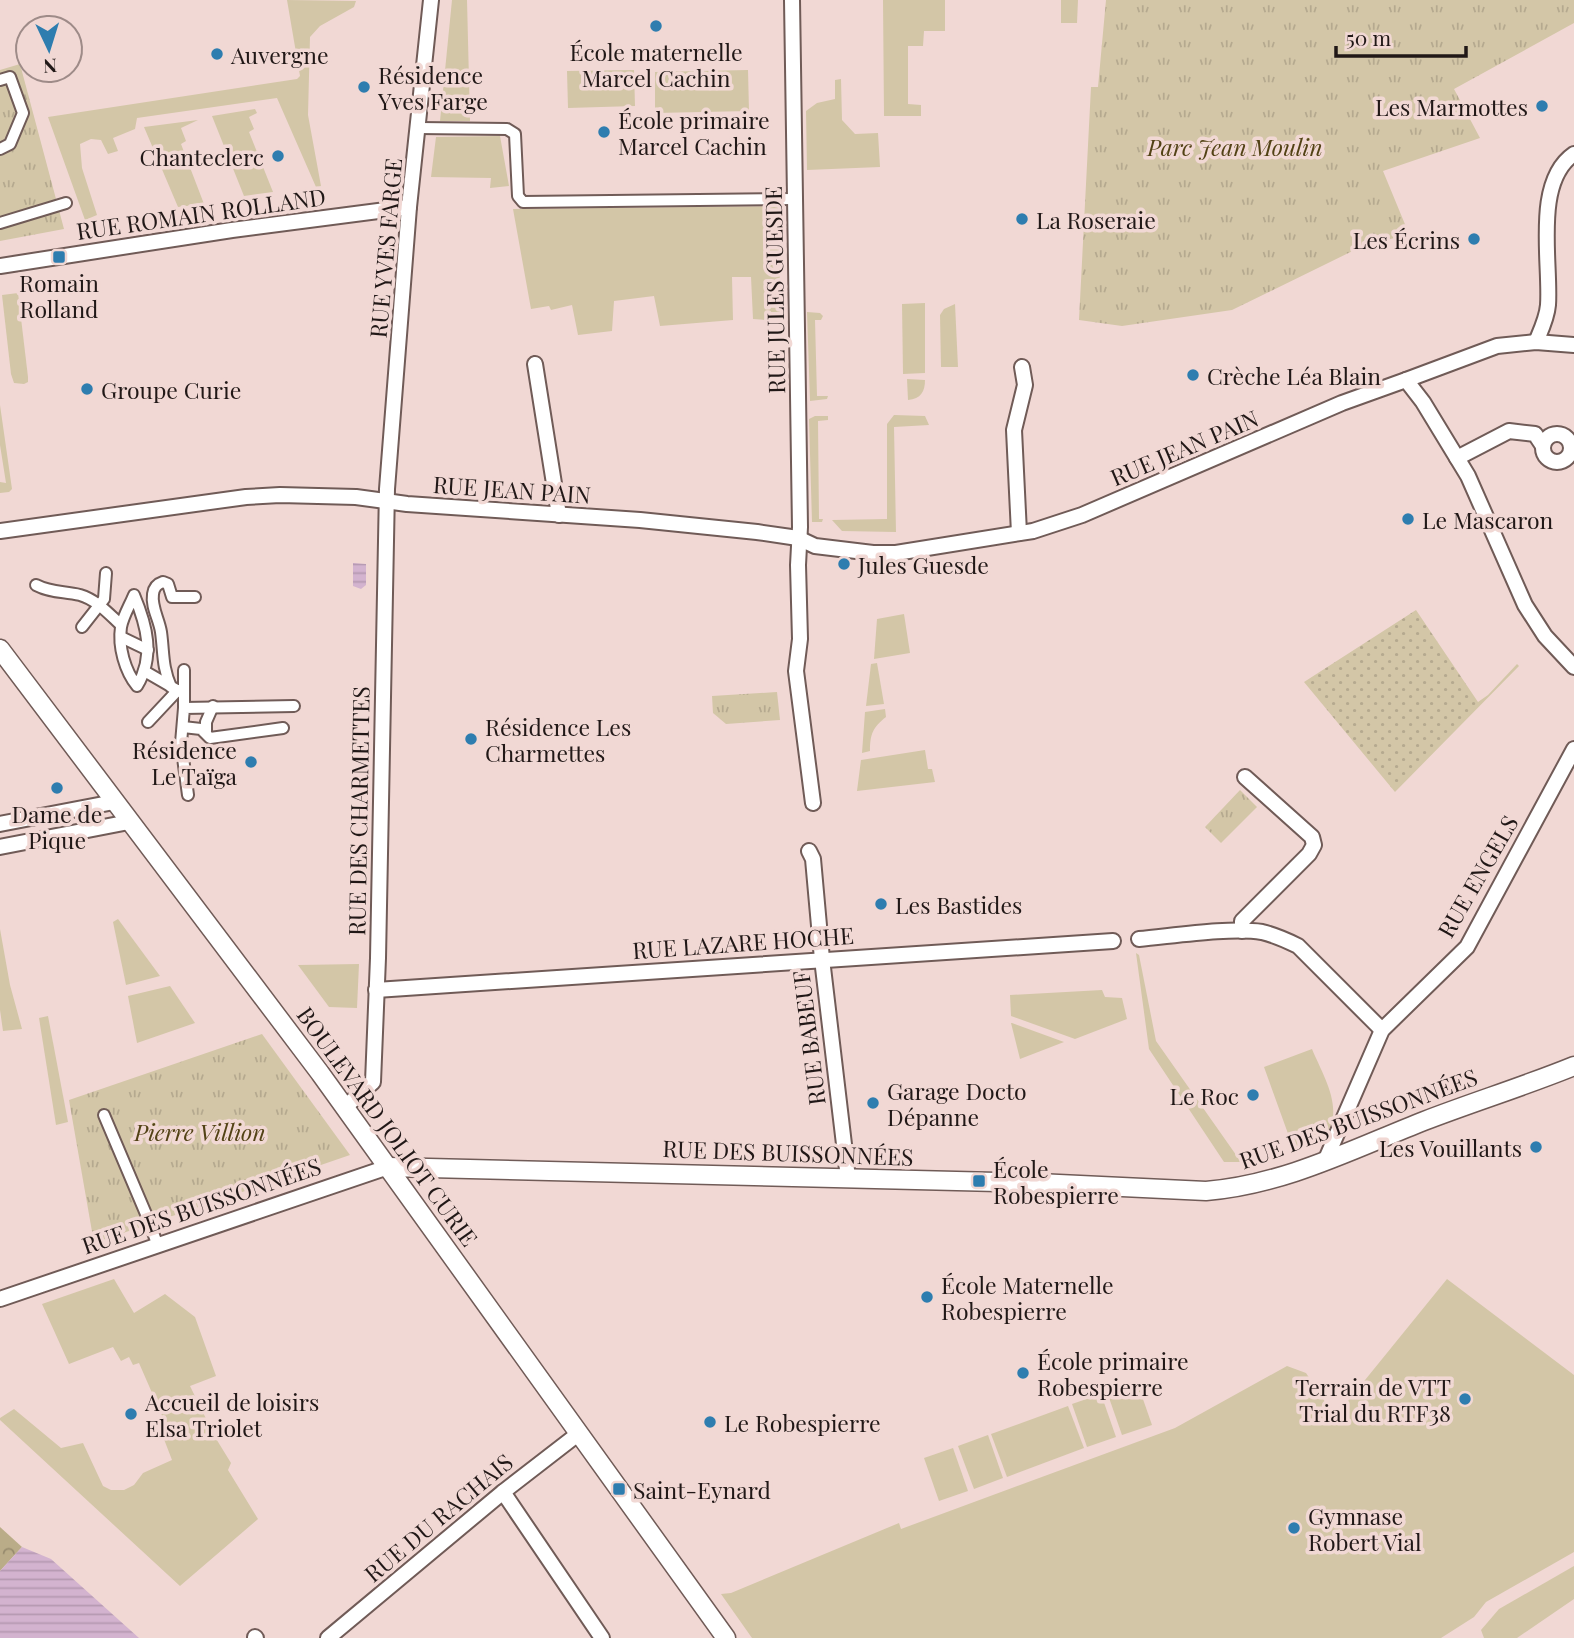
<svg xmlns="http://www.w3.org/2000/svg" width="1574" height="1638" viewBox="0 0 1574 1638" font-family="'Playfair Display',serif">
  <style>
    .grass { fill: #d3c6a7 }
    .forest { fill: url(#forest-crowns) }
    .park { fill: url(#park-tufts) }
    .garden { fill: url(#garden-dots) }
    .water { fill: url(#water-rules) }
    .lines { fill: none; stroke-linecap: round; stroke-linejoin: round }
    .pedestrian-casing { stroke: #705b57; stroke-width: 14 }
    .minor-casing { stroke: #705b57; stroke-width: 18 }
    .tertiary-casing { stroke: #705b57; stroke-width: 21 }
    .pedestrian { stroke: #fff; stroke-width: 10 }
    .minor { stroke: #fff; stroke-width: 14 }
    .tertiary { stroke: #fff; stroke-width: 18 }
    .poi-dot { fill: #2e7daf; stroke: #f1d8d4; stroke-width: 2.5 }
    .labels { text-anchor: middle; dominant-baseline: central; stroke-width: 7; stroke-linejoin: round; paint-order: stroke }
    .poi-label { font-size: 23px; fill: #211817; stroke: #f1d8d4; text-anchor: start }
    .park-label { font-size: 23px; font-style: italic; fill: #524215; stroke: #f1d8d4 }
    .street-label { font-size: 23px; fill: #211817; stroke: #f1d8d4 }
  </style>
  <defs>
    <pattern id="forest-crowns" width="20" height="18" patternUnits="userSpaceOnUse" patternTransform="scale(1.75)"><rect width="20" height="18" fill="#baac88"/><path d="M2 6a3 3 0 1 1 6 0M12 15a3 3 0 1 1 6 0" fill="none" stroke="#978b6e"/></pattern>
    <pattern id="park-tufts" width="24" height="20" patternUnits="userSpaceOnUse" patternTransform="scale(1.75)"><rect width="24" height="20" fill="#d3c6a7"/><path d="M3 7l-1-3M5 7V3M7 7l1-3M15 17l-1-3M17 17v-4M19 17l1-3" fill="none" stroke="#b5a98f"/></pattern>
    <pattern id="garden-dots" width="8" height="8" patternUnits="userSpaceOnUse" patternTransform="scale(1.75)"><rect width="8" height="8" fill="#d3c6a7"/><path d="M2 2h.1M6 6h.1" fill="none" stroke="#b5a98f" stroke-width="1.8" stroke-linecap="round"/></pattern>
    <pattern id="water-rules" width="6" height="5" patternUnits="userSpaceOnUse" patternTransform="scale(1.75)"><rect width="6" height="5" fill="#d3b3cf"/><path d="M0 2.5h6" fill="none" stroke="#b599b1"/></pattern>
  </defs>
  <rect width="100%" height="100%" fill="#f1d8d4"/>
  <g class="grass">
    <polygon points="287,0 356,1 354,7 320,26 310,37 308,115 321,186 316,187 277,98 137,118 135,129 113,138 118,151 108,154 101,140 91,139 80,144 82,168 97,215 85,220 48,117 297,79 300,76"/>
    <polygon points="452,0 467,0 470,121 440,121"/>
    <polygon points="883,0 945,0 945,31 924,31 923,46 908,46 908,104 921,105 921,116 884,116"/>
    <polygon points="1061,0 1078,0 1077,23 1061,23"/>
    <polygon points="634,70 635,106 568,108 567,71"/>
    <polygon points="748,70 749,111 655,113 655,72"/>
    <polygon points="841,79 842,120 855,134 878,133 880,167 807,170 806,111 817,103 835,99 835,80"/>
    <polygon points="255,109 257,113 249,117 254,129 249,132 273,192 244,196 212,116"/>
    <polygon points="198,120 181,128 186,141 181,144 204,204 178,207 144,127"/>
    <polygon points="500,136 509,186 490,188 491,178 431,177 436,137"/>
    <polygon points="779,206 780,321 753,319 751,277 732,277 733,320 660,326 654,296 614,301 612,331 578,335 572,305 551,310 549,306 531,309 513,209"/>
    <polygon points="18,293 28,377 28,382 24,384 14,383 11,374 2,295"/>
    <polygon points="925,303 925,373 903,374 902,304"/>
    <polygon points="955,304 958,367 941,367 940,315 944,309"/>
    <polygon points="807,312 820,313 823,316 821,320 815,320 817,396 828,396 827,399 810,401"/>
    <path d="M907 379 925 380C925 391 921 399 908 400Z"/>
    <polygon points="0,405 12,489 9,492 0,493 0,482 6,483 0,445"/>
    <polygon points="894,415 925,416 929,425 894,427 896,532 842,531 832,520 887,519 887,424"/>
    <polygon points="815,416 828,416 828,420 818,421 819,519 823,519 822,522 812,522 809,419"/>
    <polygon points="904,614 910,653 874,659 877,619"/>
    <polygon points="877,663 884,704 866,706 871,664"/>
    <path d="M885 709 886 717C873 727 870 734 870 751L862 753 865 712Z"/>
    <polygon points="925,750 928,769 932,769 935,782 857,791 861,760"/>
    <polygon points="118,919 160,976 126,985 113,922"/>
    <polygon points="0,929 10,985 22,1029 3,1031 0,1010"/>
    <polygon points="1136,953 1139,955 1156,1041 1241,1162 1224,1162 1149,1049"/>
    <polygon points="359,964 357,1008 329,1007 298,965"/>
    <polygon points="170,986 195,1023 137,1043 128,996"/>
    <polygon points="1102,990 1105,997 1122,998 1127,1019 1075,1039 1011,1016 1010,995"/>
    <polygon points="48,1016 68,1122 56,1125 39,1018"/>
    <polygon points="1011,1023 1012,1023 1064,1042 1020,1059"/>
    <path d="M1312 1049C1323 1076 1349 1115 1320 1140 1313 1146 1303 1149 1295 1153L1264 1067Z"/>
    <polygon points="114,1279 134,1313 165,1294 195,1317 216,1376 190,1386 215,1437 231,1463 228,1470 258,1519 180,1586 0,1420 0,1418 14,1409 61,1448 83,1443 103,1486 111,1490 124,1490 134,1485 143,1473 172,1460 157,1421 163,1418 139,1363 133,1365 129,1357 121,1361 113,1347 69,1364 42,1304"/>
    <polygon points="1447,1279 1574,1375 1574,1552 1486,1602 1474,1617 1441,1638 752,1638 721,1594 731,1593 899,1523 901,1529 1175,1428 1287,1366 1306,1373 1335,1417"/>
    <polygon points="1137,1382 1152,1425 1122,1435 1107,1392"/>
    <polygon points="1101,1394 1116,1437 1087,1447 1072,1404"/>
    <polygon points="1068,1406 1084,1448 1007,1477 991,1434"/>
    <polygon points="988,1435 1003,1478 974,1489 958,1446"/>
    <polygon points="953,1448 968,1491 939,1501 924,1458"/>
    <polygon points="1574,1566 1574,1599 1517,1638 1484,1638 1481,1630 1499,1609"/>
  </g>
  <polygon class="forest" points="0,1527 22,1547 0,1571"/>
  <g class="park">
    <polygon points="1106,0 1574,0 1574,23 1454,89 1480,138 1383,171 1409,234 1372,244 1371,242 1232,310 1122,326 1079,320 1091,87 1098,87"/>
    <polygon points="20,64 64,229 0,241 0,70"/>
    <polygon points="777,692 780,720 726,724 713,713 712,696"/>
    <polygon points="1240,790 1257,807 1221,843 1205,827"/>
    <polygon points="262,1034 350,1155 94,1243 69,1100"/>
  </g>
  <polygon class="garden" points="1416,610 1478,702 1488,695 1517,664 1519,666 1395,792 1304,682"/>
  <g class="water">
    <polygon points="353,563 366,564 366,585 361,589 353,586"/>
    <polygon points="22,1547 51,1559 139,1638 0,1638 0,1571"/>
  </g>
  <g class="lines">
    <g class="pedestrian-casing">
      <g id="pedestrian">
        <polyline points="0,80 10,77 23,113 10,144 0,149"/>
        <polyline points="419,128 507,129 515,134 518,196 523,202 796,199"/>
        <polyline points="0,223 66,203"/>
        <path d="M36 585C51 593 64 591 80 595 97 600 109 614 121 625"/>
        <path d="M134 595C147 626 155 656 137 686 125 671 118 647 121 627 123 616 130 605 134 595Z"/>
        <polyline points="82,627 104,599 106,573"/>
        <polyline points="121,637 148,650"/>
        <polyline points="184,670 184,694"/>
        <polyline points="146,672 184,694 184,708"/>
        <path d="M171 687C162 666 164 654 161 632 159 619 151 607 153 594 154 587 157 584 163 582L168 584 172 597H195"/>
        <polyline points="148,722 178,690"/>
        <polyline points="183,727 201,729 210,738 283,728"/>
        <polyline points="206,731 206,722 213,706"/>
        <polyline points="188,795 181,743 184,708 294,706"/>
        <polyline points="104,1115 146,1214 158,1246"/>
      </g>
    </g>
    <g class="minor-casing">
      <g id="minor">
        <polyline points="792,0 800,527 798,565 800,639 796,671 813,803"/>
        <polyline points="0,266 232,230 409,207"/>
        <path d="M1536 342C1541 330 1547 318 1548 305 1551 262 1533 182 1574 154"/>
        <polyline points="535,364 559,515"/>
        <polyline points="1406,380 1497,346 1536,342 1574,345"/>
        <circle cx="1557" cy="448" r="14"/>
        <polyline points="1457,458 1509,431 1535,434 1543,446"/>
        <polyline points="0,531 246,497 280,495 356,497 407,504 640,520 757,532 798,538 815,546 873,553 896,553 1033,531 1082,515 1342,403 1406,380 1423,402 1468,476 1525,605 1545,636 1574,667"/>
        <polyline points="1019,533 1014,430 1025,385 1022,367"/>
        <polyline points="0,824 114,802"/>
        <polyline points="0,847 129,822"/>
        <polyline points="809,851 813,859 822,959 848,1178"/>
        <polyline points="1242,931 1242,921 1309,854 1314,845 1312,837 1245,777"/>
        <path d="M1139 939C1173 936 1230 927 1262 932 1274 935 1286 940 1298 946L1382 1030"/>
        <polyline points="376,990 1113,941"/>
        <polyline points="344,1108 373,1082 378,958 387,489 409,207 431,0"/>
        <polyline points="1326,1159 1382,1030 1467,947 1574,749"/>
        <polyline points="0,1299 388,1167"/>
        <polyline points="503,1492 602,1638"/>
        <polyline points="255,1637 256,1638"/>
        <polyline points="328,1638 503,1492 578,1434"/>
      </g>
    </g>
    <g class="tertiary-casing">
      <g id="tertiary">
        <polyline points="0,649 320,1073 726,1638"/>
        <path d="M388 1167 1038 1183 1206 1191C1283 1185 1353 1149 1424 1121 1473 1102 1525 1086 1574 1066"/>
      </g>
    </g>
    <use href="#pedestrian" class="pedestrian"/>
    <use href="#minor" class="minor"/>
    <use href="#tertiary" class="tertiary"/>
  </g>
  <g class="poi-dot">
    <circle cx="656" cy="26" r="7"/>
    <circle cx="217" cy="54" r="7"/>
    <circle cx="364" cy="87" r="7"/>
    <circle cx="1542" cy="106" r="7"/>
    <circle cx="604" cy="132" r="7"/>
    <circle cx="278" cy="156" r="7"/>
    <circle cx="1022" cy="219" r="7"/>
    <circle cx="1474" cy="239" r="7"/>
    <rect x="52" y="250" width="14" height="14" rx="3.5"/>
    <circle cx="1193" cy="375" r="7"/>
    <circle cx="87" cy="389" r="7"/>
    <circle cx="1408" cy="519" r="7"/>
    <circle cx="844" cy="564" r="7"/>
    <circle cx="471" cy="739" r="7"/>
    <circle cx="251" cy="762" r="7"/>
    <circle cx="57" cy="788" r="7"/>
    <circle cx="881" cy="904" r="7"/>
    <circle cx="1253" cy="1095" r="7"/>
    <circle cx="873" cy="1103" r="7"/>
    <circle cx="1536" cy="1147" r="7"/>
    <rect x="972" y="1174" width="14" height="14" rx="3.5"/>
    <circle cx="927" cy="1297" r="7"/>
    <circle cx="1023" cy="1373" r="7"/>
    <circle cx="1465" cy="1399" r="7"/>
    <circle cx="131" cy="1414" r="7"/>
    <circle cx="710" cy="1422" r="7"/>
    <rect x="612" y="1482" width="14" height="14" rx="3.5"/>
    <circle cx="1294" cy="1528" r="7"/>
  </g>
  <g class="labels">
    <g class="poi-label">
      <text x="656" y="51" text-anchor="middle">École maternelle<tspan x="656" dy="26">Marcel Cachin</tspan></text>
      <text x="231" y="54">Auvergne</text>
      <text x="378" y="74">Résidence<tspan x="378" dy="26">Yves Farge</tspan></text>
      <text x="1528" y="106" text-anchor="end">Les Marmottes</text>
      <text x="618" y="119">École primaire<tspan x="618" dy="26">Marcel Cachin</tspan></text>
      <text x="264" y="156" text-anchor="end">Chanteclerc</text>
      <text x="1036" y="219">La Roseraie</text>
      <text x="1460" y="239" text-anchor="end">Les Écrins</text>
      <text x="59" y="282" text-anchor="middle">Romain<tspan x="59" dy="26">Rolland</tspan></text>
      <text x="1207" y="375">Crèche Léa Blain</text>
      <text x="101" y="389">Groupe Curie</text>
      <text x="1422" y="519">Le Mascaron</text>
      <text x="858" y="564">Jules Guesde</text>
      <text x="485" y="726">Résidence Les<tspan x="485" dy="26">Charmettes</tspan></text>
      <text x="237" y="749" text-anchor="end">Résidence<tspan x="237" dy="26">Le Taïga</tspan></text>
      <text x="57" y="813" text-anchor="middle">Dame de<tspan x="57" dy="26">Pique</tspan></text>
      <text x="895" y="904">Les Bastides</text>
      <text x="887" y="1090">Garage Docto<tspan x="887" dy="26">Dépanne</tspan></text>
      <text x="1239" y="1095" text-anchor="end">Le Roc</text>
      <text x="1522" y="1147" text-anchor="end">Les Vouillants</text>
      <text x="993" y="1168">École<tspan x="993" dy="26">Robespierre</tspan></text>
      <text x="941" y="1284">École Maternelle<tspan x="941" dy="26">Robespierre</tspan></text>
      <text x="1037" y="1360">École primaire<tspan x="1037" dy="26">Robespierre</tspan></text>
      <text x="1451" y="1386" text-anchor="end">Terrain de VTT<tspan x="1451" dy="26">Trial du RTF38</tspan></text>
      <text x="145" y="1401">Accueil de loisirs<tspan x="145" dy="26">Elsa Triolet</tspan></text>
      <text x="724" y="1422">Le Robespierre</text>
      <text x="633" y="1489">Saint-Eynard</text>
      <text x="1308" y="1515">Gymnase<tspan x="1308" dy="26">Robert Vial</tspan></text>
    </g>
    <g class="park-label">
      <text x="1235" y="146">Parc Jean Moulin</text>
      <text x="200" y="1131">Pierre Villion</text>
    </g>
    <g class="street-label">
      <text transform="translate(201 213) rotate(-8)">RUE ROMAIN ROLLAND</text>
      <text transform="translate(385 248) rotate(-85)">RUE YVES FARGE</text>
      <text transform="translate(774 290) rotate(-91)">RUE JULES GUESDE</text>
      <text transform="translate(1184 447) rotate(-23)">RUE JEAN PAIN</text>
      <text transform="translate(512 489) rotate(4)">RUE JEAN PAIN</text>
      <text transform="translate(358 811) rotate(-89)">RUE DES CHARMETTES</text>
      <text transform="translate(1477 876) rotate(-60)">RUE ENGELS</text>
      <text transform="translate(743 942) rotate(-4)">RUE LAZARE HOCHE</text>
      <text transform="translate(808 1038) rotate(-97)">RUE BABEUF</text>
      <text transform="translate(1358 1118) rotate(-20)">RUE DES BUISSONNÉES</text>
      <text transform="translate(388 1126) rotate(54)">BOULEVARD JOLIOT CURIE</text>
      <text transform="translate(788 1152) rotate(2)">RUE DES BUISSONNÉES</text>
      <text transform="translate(201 1205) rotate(-19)">RUE DES BUISSONNÉES</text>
      <text transform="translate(438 1517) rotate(-40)">RUE DU RACHAIS</text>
    </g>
  </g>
  <g transform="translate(49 49) rotate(176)"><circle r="33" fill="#f1d8d4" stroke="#9e8b88" stroke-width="2"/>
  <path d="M0-5L12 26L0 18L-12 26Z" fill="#2e7daf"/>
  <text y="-10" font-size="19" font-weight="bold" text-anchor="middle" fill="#211817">N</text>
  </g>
  <path d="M1336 46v10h130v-10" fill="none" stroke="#211817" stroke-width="3.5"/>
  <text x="1346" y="46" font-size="21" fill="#211817" stroke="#f1d8d4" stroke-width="5" paint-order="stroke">50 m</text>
</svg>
